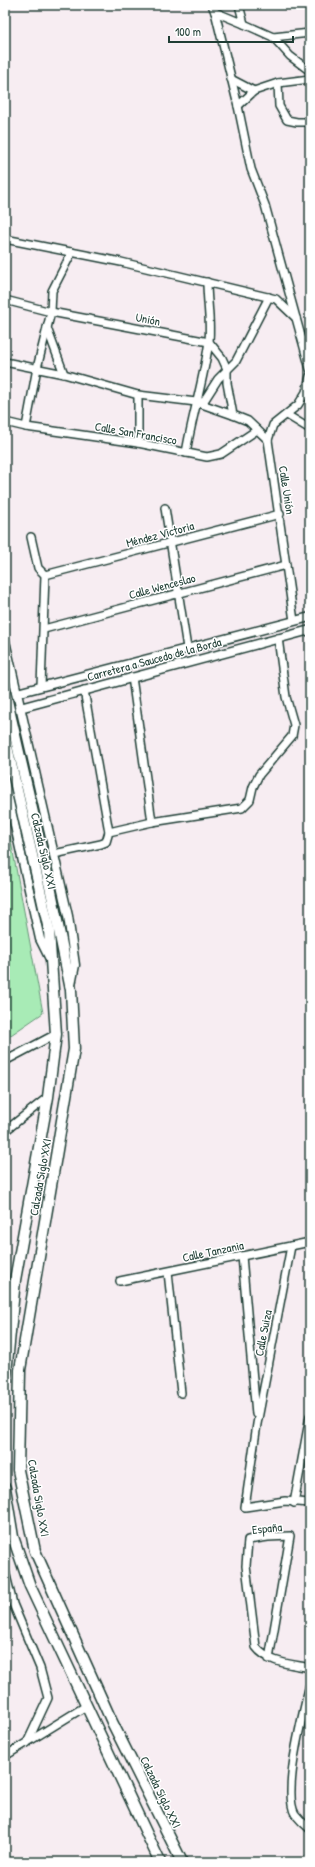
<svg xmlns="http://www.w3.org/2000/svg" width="315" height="1867" viewBox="0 0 315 1867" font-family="'Patrick Hand',sans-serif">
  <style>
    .green { fill: #a8ebb6; stroke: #649475 }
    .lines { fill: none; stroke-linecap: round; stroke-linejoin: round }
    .minor-casing { stroke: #1f3d34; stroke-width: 10 }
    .tertiary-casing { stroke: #1f3d34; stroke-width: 11 }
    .secondary-casing { stroke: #1f3d34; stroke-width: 13 }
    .minor { stroke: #fff; stroke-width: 7 }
    .tertiary { stroke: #fff; stroke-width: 8 }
    .secondary { stroke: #fff; stroke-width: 10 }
    .secondary-bridge-casing { stroke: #1f3d34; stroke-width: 13; stroke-linecap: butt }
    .secondary-bridge { stroke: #fff; stroke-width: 10 }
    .labels { text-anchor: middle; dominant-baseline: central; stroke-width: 3; stroke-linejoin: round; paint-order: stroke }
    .street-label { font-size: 12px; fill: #1f3d34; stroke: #fff }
  </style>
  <rect width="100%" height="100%" fill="#f7edf2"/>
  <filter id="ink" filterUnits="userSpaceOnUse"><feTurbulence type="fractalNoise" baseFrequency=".025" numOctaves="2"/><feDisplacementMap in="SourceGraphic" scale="8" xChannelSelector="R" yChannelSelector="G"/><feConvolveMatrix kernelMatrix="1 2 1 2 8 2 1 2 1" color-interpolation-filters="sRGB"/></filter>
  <g filter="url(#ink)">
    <polygon class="green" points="10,836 43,1013 5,1039 5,839"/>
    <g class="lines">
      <g class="minor-casing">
        <g id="minor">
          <polyline points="212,5 215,12 238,106 251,169 265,205 310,369"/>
          <polyline points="215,12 244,24 239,5"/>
          <polyline points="244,24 273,37 290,56 310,71"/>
          <polyline points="273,37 310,33"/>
          <polyline points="231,79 254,91"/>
          <polyline points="278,83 279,106 287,120 297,122 310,122"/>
          <polyline points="238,106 254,91 278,83 310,79"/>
          <polyline points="5,239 121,262 276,299 296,318"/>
          <polyline points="5,300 51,312 209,342 222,358 227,369 227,383 233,415 248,421 268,440"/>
          <polyline points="47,328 64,374"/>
          <polyline points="5,362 64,374 138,395 196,402 233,415"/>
          <polyline points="202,404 218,379 236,361 269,297"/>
          <polyline points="287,415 310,429"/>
          <polyline points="5,422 26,427 138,443 207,457 221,454 257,430"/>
          <polyline points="26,427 37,368 51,312 52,291 72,252"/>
          <polyline points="138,443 138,395"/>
          <path d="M186 453C192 416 204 379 209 341 211 321 207 302 207 282"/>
          <polyline points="165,508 187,648"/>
          <polyline points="31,537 38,568 45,575 41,686"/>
          <polyline points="45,575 280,514"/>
          <polyline points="294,621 268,440 273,425 298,405 306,392 310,376"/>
          <polyline points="44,629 286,565"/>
          <polyline points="132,677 152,822"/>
          <polyline points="84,690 109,832"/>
          <polyline points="54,854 101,844 106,842 109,832 152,822 242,808 250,800 253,787 259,775 292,736 294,725 286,697 278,638"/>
          <polyline points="5,1061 56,1034"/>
          <polyline points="5,1131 48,1097"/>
          <polyline points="291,1246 257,1424 245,1507 285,1501 310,1503"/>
          <polyline points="242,1256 256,1414"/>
          <polyline points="168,1272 181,1393"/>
          <polyline points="120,1281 310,1242"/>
          <polyline points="294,1503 310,1416"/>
          <polyline points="5,1571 13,1604 40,1668 48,1698 27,1743"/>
          <path d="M269 1659 290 1536 268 1537 248 1540 246 1566 256 1647C268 1663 291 1664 310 1668"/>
          <path d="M310 1684C304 1710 282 1792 295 1814 299 1819 305 1825 310 1829"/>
          <polyline points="5,1756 86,1706"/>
        </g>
      </g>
      <g class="tertiary-casing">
        <g id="tertiary">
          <polyline points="5,641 68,916 75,965 71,985"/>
          <polyline points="13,694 310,617"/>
          <polyline points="5,712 310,630"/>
          <polyline points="5,781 40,939 49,957"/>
        </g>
      </g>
      <g class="secondary-casing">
        <g id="secondary">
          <polyline points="51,891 71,990 74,1049 20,1370 18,1470 35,1551 112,1722 182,1862"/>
          <polyline points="5,1384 15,1280 48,1097 56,1034 49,930 41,894"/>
          <polyline points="5,1488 13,1537 30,1586 160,1862"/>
        </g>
      </g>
      <use href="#minor" class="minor"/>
      <use href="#tertiary" class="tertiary"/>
      <use href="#secondary" class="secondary"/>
      <g class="secondary-bridge-casing">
        <g id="secondary-bridge">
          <polyline points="5,692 51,891"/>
          <polyline points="5,738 41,894"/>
        </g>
      </g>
      <use href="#secondary-bridge" class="secondary-bridge"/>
    </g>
  </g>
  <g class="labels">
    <g class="street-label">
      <text transform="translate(148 319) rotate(11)">Unión</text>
      <text transform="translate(136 433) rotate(10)">Calle San Francisco</text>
      <text transform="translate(287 490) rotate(81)">Calle Unión</text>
      <text transform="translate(160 534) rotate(-15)">Méndez Victoria</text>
      <text transform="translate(162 586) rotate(-15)">Calle Wenceslao</text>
      <text transform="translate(154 659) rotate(-15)">Carretera a Saucedo de la Borda</text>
      <text transform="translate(44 851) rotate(77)">Calzada Siglo XXI</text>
      <text transform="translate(40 1177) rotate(-80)">Calzada Siglo XXI</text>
      <text transform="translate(213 1251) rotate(-12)">Calle Tanzania</text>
      <text transform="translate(263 1333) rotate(-79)">Calle Suiza</text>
      <text transform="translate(39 1498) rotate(80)">Calzada Siglo XXI</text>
      <text transform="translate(267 1528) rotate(-6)">España</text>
      <text transform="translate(161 1792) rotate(64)">Calzada Siglo XXI</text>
    </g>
  </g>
  <rect width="315" height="1867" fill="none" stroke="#fff" stroke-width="20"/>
  <rect x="10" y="10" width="295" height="1847" fill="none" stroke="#1f3d34" stroke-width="1.5" filter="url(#ink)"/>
  <path d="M169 36v6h124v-6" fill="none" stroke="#1f3d34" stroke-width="2"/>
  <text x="175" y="36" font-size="12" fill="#1f3d34" stroke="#ffffff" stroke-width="3" paint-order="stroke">100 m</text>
</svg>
